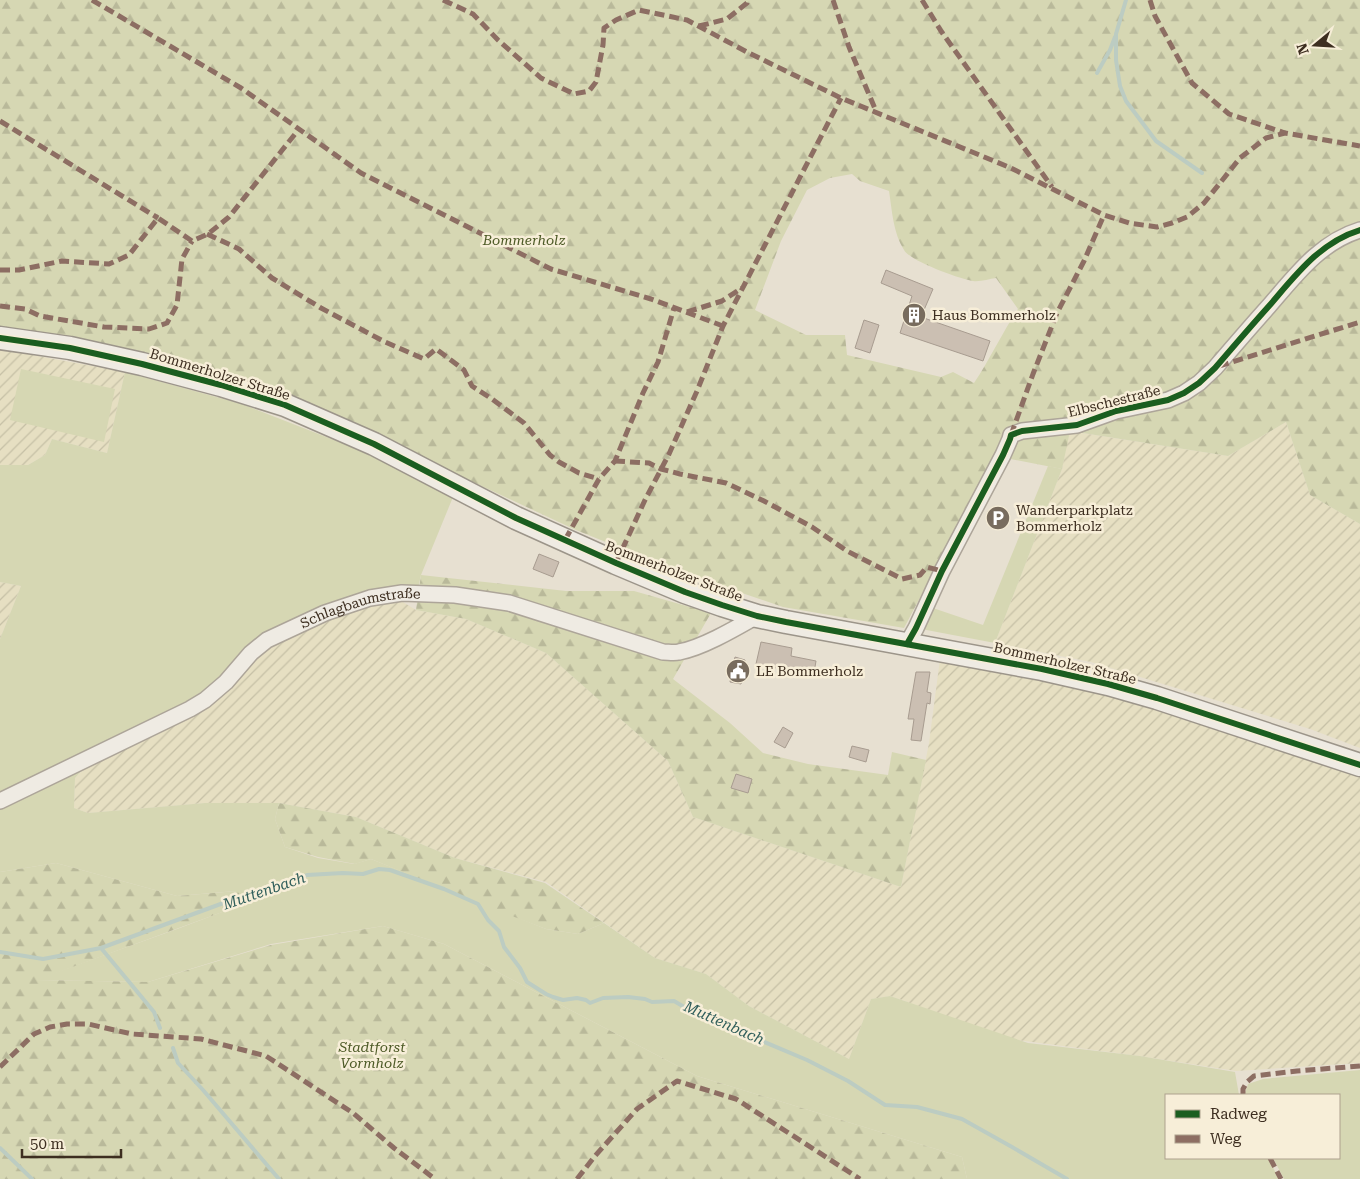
<svg xmlns="http://www.w3.org/2000/svg" width="1360" height="1179" viewBox="0 0 1360 1179" font-family="'Roboto Serif',serif">
  <style>
    .farmland { fill: url(#farmland-furrows) }
    .grass { fill: #d6d7b3 }
    .forest { fill: url(#forest-firs); fill-rule: evenodd }
    .lines { fill: none; stroke-linecap: round; stroke-linejoin: round }
    .stream { stroke: #bcccc2; stroke-width: 4 }
    .building { fill: #cbbfb2; stroke: #a89c90 }
    .minor-casing { stroke: #ada599; stroke-width: 18 }
    .secondary-casing { stroke: #9c958a; stroke-width: 25 }
    .minor { stroke: #efebe3; stroke-width: 15 }
    .secondary { stroke: #efebe3; stroke-width: 22 }
    .quiet { stroke: #8d6e63; stroke-width: 5; stroke-dasharray: 10 5; stroke-linecap: butt }
    .cycleway-casing { stroke: #f7eed8; stroke-width: 9 }
    .cycleway { stroke: #1b5e20; stroke-width: 6 }
    .labels { text-anchor: middle; dominant-baseline: central; stroke-width: 5; stroke-linejoin: round; paint-order: stroke }
    .park-label { font-size: 14px; font-style: italic; fill: #4d5a26; stroke: #f7eed8 }
    .poi-label { font-size: 14px; fill: #3d2e20; stroke: #f7eed8; text-anchor: start }
    .street-label { font-size: 14px; fill: #3d2e20; stroke: #f7eed8 }
    .water-label { font-size: 15px; font-style: italic; fill: #2f5d5a; stroke: #f7eed8 }
  </style>
  <defs>
    <pattern id="farmland-furrows" width="10" height="10" patternUnits="userSpaceOnUse" patternTransform="scale(1.25)"><rect width="10" height="10" fill="#e6dfc2"/><path d="M-1 1l2-2M0 10L10 0M9 11l2-2" fill="none" stroke="#c6c0a6"/></pattern>
    <pattern id="forest-firs" width="22" height="20" patternUnits="userSpaceOnUse" patternTransform="scale(1.25)"><rect width="22" height="20" fill="#d6d7b3"/><path d="M5 1l3.5 6h-7zM16 11l3.5 6h-7z" fill="#b9b99a"/></pattern>
  </defs>
  <rect width="100%" height="100%" fill="#e7e0d1"/>
  <g class="farmland">
    <polygon points="0,349 125,372 107,453 52,439 45,455 28,465 0,465"/>
    <polygon points="1286,422 1310,495 1360,524 1360,748 1310,729 1091,662 995,643 1062,469 1069,431 1228,456"/>
    <polygon points="0,582 21,586 0,639"/>
    <polygon points="398,599 416,610 466,619 546,653 668,761 693,817 901,887 929,743 940,659 1133,700 1360,775 1360,1063 1236,1071 1140,1056 1017,1040 953,1022 905,1001 890,996 871,999 849,1059 749,1006 706,974 655,958 546,882 455,858 356,817 279,803 205,803 88,813 74,808 75,778 92,760 271,642 330,615"/>
  </g>
  <g class="grass">
    <polygon points="21,369 115,389 104,442 10,420"/>
    <polygon points="125,372 242,404 357,449 453,497 421,575 418,589 286,626 197,700 0,797 0,639 21,586 0,582 0,465 28,465 45,455 52,439 107,453"/>
    <polygon points="1048,466 1062,469 995,643 916,628 927,606 983,625"/>
    <polygon points="91,760 75,778 74,808 88,813 205,803 279,803 275,819 285,847 318,858 354,864 371,859 546,929 578,934 604,923 655,958 706,974 749,1006 849,1059 871,999 890,996 1028,1043 1140,1056 1235,1072 1239,1095 1166,1095 1166,1158 1268,1158 1279,1179 967,1179 962,1157 697,1076 444,944 383,926 271,944 148,982 35,980 177,929 246,903 236,891 177,896 56,863 0,872 0,806"/>
    <polygon points="1360,1070 1360,1179 1284,1179 1273,1158 1339,1158 1339,1095 1246,1095 1245,1093 1248,1084 1263,1079"/>
  </g>
  <g class="forest">
    <path d="M0 0H1360V524L1310 495 1286 422 1228 456 1070 431 1062 469 995 456 904 628 783 607 680 572 576 530 417 456 350 422 0 331ZM852 174 860 181 889 191C892 210 893 233 904 250 910 261 960 279 973 281 980 282 989 279 996 278L1018 309C1002 333 990 359 974 383L953 372 941 377 847 355 845 335H806L755 310 781 241 807 190 830 178Z"/>
    <polygon points="421,575 566,591 634,591 711,613 673,679 730,723 763,753 808,764 888,775 892,752 926,760 901,887 693,817 668,761 546,653 466,619 416,610"/>
    <polygon points="279,803 356,817 455,858 545,883 604,923 578,934 546,929 488,907 371,859 355,864 318,857 285,847 275,819"/>
    <polygon points="56,863 177,896 237,891 247,903 37,980 148,982 271,945 383,926 444,944 697,1076 962,1157 967,1179 0,1179 0,872"/>
  </g>
  <g class="lines">
    <g class="stream">
      <polyline points="1126,0 1116,34 1116,60 1120,86 1126,101 1156,141 1202,173"/>
      <polyline points="1097,73 1110,50 1115,37"/>
      <polyline points="101,948 154,1012 160,1028"/>
      <polyline points="0,952 43,959 101,948 237,898 243,899 307,875 343,873 363,874 379,869 390,870 444,889 478,904 488,920 499,931 504,947 520,968 527,982 546,994 553,997 563,1000 577,998 586,1000 590,1003 603,998 628,997 645,999 652,1002 674,1001 691,1011 807,1060 848,1081 885,1105 917,1107 962,1119 1012,1147 1067,1179"/>
      <polyline points="173,1048 178,1063 203,1090 279,1179"/>
      <polyline points="0,1148 32,1179"/>
    </g>
  </g>
  <g class="building">
    <polygon points="886,270 933,289 921,317 990,341 983,361 900,333 912,296 881,283"/>
    <polygon points="864,320 879,325 870,353 855,348"/>
    <polygon points="539,554 559,562 553,577 533,569"/>
    <polygon points="761,642 792,648 791,656 816,661 814,673 789,668 788,670 756,664"/>
    <polygon points="735,657 745,660 741,684 730,682"/>
    <polygon points="916,672 930,672 927,692 931,693 930,704 927,703 921,741 911,740 914,719 908,719"/>
    <polygon points="783,727 793,733 785,748 774,742"/>
    <polygon points="852,746 869,750 866,762 849,757"/>
    <polygon points="736,774 752,779 748,793 731,788"/>
  </g>
  <g class="lines">
    <g class="minor-casing">
      <g id="minor">
        <path d="M907 644 916 628 942 571 1003 455 1010 439 1011 435 1022 431 1077 425 1116 411 1168 400 1184 393 1199 383 1215 368C1233 347 1251 326 1269 306 1295 276 1320 242 1360 230"/>
        <path id="s1" d="M0 801 190 709 205 700 226 682 251 653 267 640 325 613 370 598 402 593 455 595 509 603 663 652C668 652 674 653 679 652 702 648 736 628 757 616"/>
      </g>
    </g>
    <g class="secondary-casing">
      <polyline id="secondary" points="0,338 70,348 142,364 221,385 285,405 374,444 516,518 616,563 685,592 722,605 757,616 786,622 1042,669 1108,684 1157,698 1360,765"/>
    </g>
    <use href="#minor" class="minor"/>
    <use href="#secondary" class="secondary"/>
    <g class="quiet">
      <polyline points="92,0 241,88 361,173 551,269 651,299 723,326"/>
      <polyline points="443,0 473,14 498,40 541,78 574,94 589,91 596,82 603,45 604,28 616,20 639,10 687,20 747,52 841,98 1011,168 1104,215 1129,223 1157,227 1172,223 1187,217 1204,203 1240,158 1266,138 1285,133 1360,146"/>
      <polyline points="833,0 849,47 876,111"/>
      <polyline points="922,0 941,31 1052,187"/>
      <polyline points="1150,0 1155,16 1192,83 1229,114 1285,133"/>
      <polyline points="699,26 727,19 747,3 748,0"/>
      <polyline points="0,121 158,218"/>
      <polyline points="207,234 239,249 272,278 321,308 385,342 424,359 436,349 464,370 472,386 492,399 524,423 550,455 559,462 579,473 599,479"/>
      <polyline points="0,270 19,270 62,261 109,264 129,255 158,218 192,241 208,234 229,217 299,129"/>
      <polyline points="0,306 25,309 40,316 104,327 149,329 167,323 177,305 182,259 192,241"/>
      <polyline points="687,312 722,301 742,288"/>
      <polyline points="1219,366 1360,322"/>
      <polyline points="1011,435 1033,374 1057,313 1084,261 1104,215"/>
      <polyline points="615,461 649,463 661,469 680,474 726,483 764,501 812,527 847,551 902,579 920,575 927,567 942,571"/>
      <polyline points="565,540 599,479 615,461 643,393 658,362 674,308"/>
      <polyline points="616,563 645,500 669,454 697,391 723,326 841,98"/>
      <polyline points="0,1067 34,1034 50,1027 67,1024 88,1024 132,1034 201,1039 266,1056 353,1113 394,1148 435,1179"/>
      <polyline points="1243,1095 1243,1089 1247,1082 1254,1076 1297,1071 1360,1066"/>
      <polyline points="1270,1158 1281,1179"/>
      <polyline points="577,1179 595,1156 637,1109 677,1081 736,1099 860,1179"/>
    </g>
    <g class="cycleway-casing">
      <g id="cycleway">
        <polyline points="0,338 70,348 142,364 221,385 285,405 374,444 516,518 616,563 685,592 722,605 757,616 786,622 1042,669 1108,684 1157,698 1360,765"/>
        <path d="M907 644 916 628 942 571 1003 455 1010 439 1011 435 1022 431 1077 425 1116 411 1168 400 1184 393 1199 383 1215 368C1233 347 1251 326 1269 306 1295 276 1320 242 1360 230"/>
      </g>
    </g>
    <use href="#cycleway" class="cycleway"/>
  </g>
  <defs>
    <g id="building-disc" transform="scale(1.25)"><circle r="9.5" fill="#786c5e" stroke="#f7eed8"/><path d="M-4-6H4V6H1V3H-1V6H-4ZM-2.5-4.3h1.7v1.8h-1.7ZM.8-4.3h1.7v1.8H.8ZM-2.5-1h1.7V.8h-1.7ZM.8-1h1.7V.8H.8Z" fill="#fff"/></g>
    <g id="parking-disc" transform="scale(1.25)"><circle r="9.5" fill="#786c5e" stroke="#f7eed8"/><path d="M-3.5-5.5H1a3.5 3.5 0 0 1 0 7H-1V5.5H-3.5ZM-1-3.4V-.6H.8a1.4 1.4 0 0 0 0-2.8Z" fill="#fff"/></g>
    <g id="civic-disc" transform="scale(1.25)"><circle r="9.5" fill="#786c5e" stroke="#f7eed8"/><path d="M-.6-6.5H3V-4.5H.6V-3L4-1V1h2V6H-6V1h2V-1L-.6-3ZM-1.2 2.5V6h2.4V2.5Z" fill="#fff"/></g>
  </defs>
  <g fill-rule="evenodd">
    <use href="#building-disc" x="914" y="315"/>
    <use href="#parking-disc" x="998" y="518"/>
    <use href="#civic-disc" x="738" y="671"/>
  </g>
  <g class="labels">
    <g class="park-label">
      <text x="524" y="240">Bommerholz</text>
      <text x="372" y="1047">Stadtforst<tspan x="372" dy="16">Vormholz</tspan></text>
    </g>
    <g class="poi-label">
      <text x="932" y="315">Haus Bommerholz</text>
      <text x="1016" y="510">Wanderparkplatz<tspan x="1016" dy="16">Bommerholz</tspan></text>
      <text x="756" y="671">LE Bommerholz</text>
    </g>
    <g class="street-label">
      <text transform="translate(220 374) rotate(17)">Bommerholzer Straße</text>
      <text transform="translate(1114 401) rotate(-14)">Elbschestraße</text>
      <text transform="translate(674 571) rotate(21)">Bommerholzer Straße</text>
      <text stroke="none"><textPath href="#s1" startOffset="415">Schlagbaumstraße</textPath></text>
      <text transform="translate(1065 663) rotate(13)">Bommerholzer Straße</text>
    </g>
    <g class="water-label">
      <text transform="translate(264 891) rotate(-19)">Muttenbach</text>
      <text transform="translate(724 1023) rotate(24)">Muttenbach</text>
    </g>
  </g>
  <rect x="1165" y="1094" width="175" height="65" fill="#f7eed8" stroke="#ada18e"/>
  <rect x="1175" y="1110" width="25" height="8" fill="#1b5e20" stroke="#ada18e"/>
  <text x="1210" y="1119" font-size="15" fill="#3d2e20">Radweg</text>
  <rect x="1175" y="1135" width="25" height="8" fill="#8d6e63" stroke="#ada18e"/>
  <text x="1210" y="1144" font-size="15" fill="#3d2e20">Weg</text>
  <g transform="translate(1315 45) rotate(252)" stroke="#f7eed8" stroke-width="4" paint-order="stroke">
  <path d="M0-4L9 19L0 12L-9 19Z" fill="#3d2e20"/>
  <text y="-8" font-size="14" font-weight="bold" text-anchor="middle" fill="#3d2e20">N</text>
  </g>
  <path d="M22 1149v8h99v-8" fill="none" stroke="#3d2e20" stroke-width="2.5"/>
  <text x="30" y="1149" font-size="15" fill="#3d2e20" stroke="#f7eed8" stroke-width="4" paint-order="stroke">50 m</text>
</svg>
